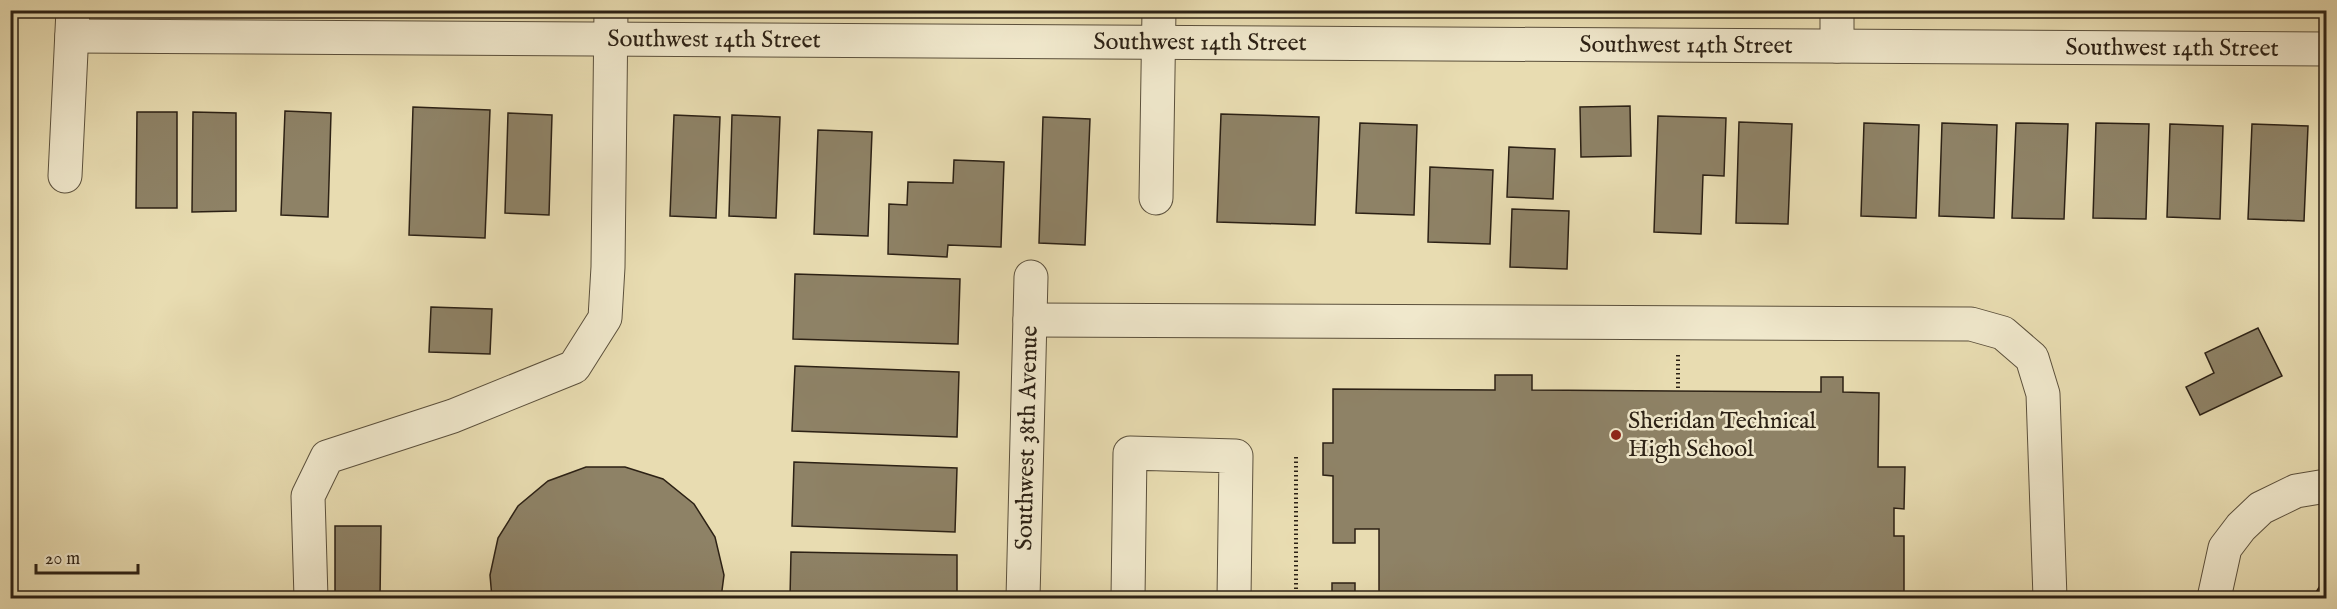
<svg xmlns="http://www.w3.org/2000/svg" width="2337" height="609" viewBox="0 0 2337 609" font-family="'IM FELL English',serif">
  <style>
    .building { fill: #8e8266; stroke: #2c2115; stroke-width: 1.5 }
    .lines { fill: none; stroke-linecap: round; stroke-linejoin: round }
    .minor-casing { stroke: #5b503c; stroke-width: 35 }
    .path { stroke: #2c2115; stroke-width: 4; stroke-dasharray: 1.5 3; stroke-linecap: butt }
    .minor { stroke: #f0e8cc; stroke-width: 33 }
    .poi-dot { fill: #8f2418; stroke: #f0e8cc; stroke-width: 2 }
    .labels { text-anchor: middle; dominant-baseline: central; stroke-width: 5; stroke-linejoin: round; paint-order: stroke }
    .street-label { font-size: 24px; fill: #2c2115; stroke: #f0e8cc }
    .poi-label { font-size: 24px; fill: #2c2115; stroke: #f0e8cc; text-anchor: start }
  </style>
  <rect width="100%" height="100%" fill="#e8dcb1"/>
  <filter id="stains"><feTurbulence type="fractalNoise" baseFrequency=".00333" numOctaves="4"/><feColorMatrix values="0 0 0 0 .2 0 0 0 0 .09 0 0 0 0 .02 0 0 0 .5 -.17"/></filter>
  <radialGradient id="worn" r=".72"><stop offset=".6" stop-color="#630" stop-opacity="0"/><stop offset="1" stop-color="#630" stop-opacity=".3"/></radialGradient>
  <g class="building">
    <polygon points="1630,106 1631,156 1581,157 1580,107"/>
    <polygon points="413,107 490,110 485,238 409,235"/>
    <polygon points="285,111 331,113 328,217 281,215"/>
    <polygon points="137,112 177,112 177,208 136,208"/>
    <polygon points="193,112 236,113 236,211 192,212"/>
    <polygon points="508,113 552,115 549,215 505,213"/>
    <polygon points="1221,114 1319,117 1315,225 1217,222"/>
    <polygon points="674,115 720,117 716,218 670,216"/>
    <polygon points="732,115 780,117 776,218 729,216"/>
    <polygon points="1658,116 1726,118 1724,176 1703,175 1701,234 1654,232"/>
    <polygon points="1043,117 1090,119 1085,245 1039,243"/>
    <polygon points="1739,122 1792,124 1788,224 1736,223"/>
    <polygon points="1360,123 1417,125 1414,215 1356,213"/>
    <polygon points="1864,123 1919,125 1916,218 1861,216"/>
    <polygon points="1942,123 1997,125 1994,218 1939,216"/>
    <polygon points="2016,123 2068,124 2064,219 2012,218"/>
    <polygon points="2096,123 2149,124 2146,219 2093,218"/>
    <polygon points="2170,124 2223,126 2220,219 2167,217"/>
    <polygon points="2252,124 2308,126 2304,221 2248,219"/>
    <polygon points="2325,125 2326,126 2326,226 2322,226"/>
    <polygon points="818,130 872,132 868,236 814,234"/>
    <polygon points="1509,147 1555,149 1553,199 1507,197"/>
    <polygon points="954,160 1004,162 1001,247 948,245 947,257 888,254 889,204 907,205 908,182 953,183"/>
    <polygon points="1430,167 1493,170 1490,244 1428,242"/>
    <polygon points="1512,209 1569,211 1567,269 1510,267"/>
    <polygon points="795,274 960,279 958,344 793,339"/>
    <polygon points="431,307 492,309 490,354 429,352"/>
    <polygon points="2258,328 2282,376 2200,415 2186,387 2214,373 2205,353"/>
    <polygon points="795,366 959,372 957,437 792,431"/>
    <polygon points="1495,375 1532,375 1532,390 1821,392 1821,377 1843,377 1843,392 1879,393 1878,467 1905,467 1904,509 1894,508 1894,536 1904,536 1904,598 1332,598 1332,583 1355,583 1355,597 1379,598 1379,529 1355,529 1355,543 1333,543 1333,476 1323,475 1323,443 1333,443 1333,389 1495,390"/>
    <polygon points="794,462 957,468 955,532 792,526"/>
    <polygon points="586,467 625,467 663,479 694,504 715,537 724,575 721,598 492,598 490,575 498,538 518,506 548,481"/>
    <polygon points="335,526 381,526 380,598 335,598"/>
    <polygon points="791,552 957,555 957,598 790,598"/>
    <polygon points="2326,577 2326,598 2312,598"/>
  </g>
  <g class="lines">
    <g class="minor-casing">
      <g id="minor">
        <path id="s1" d="M72 36 2326 49"/>
        <polyline points="1837,46 1837,10"/>
        <polyline points="65,176 73,10"/>
        <polyline points="1156,198 1159,10"/>
        <polyline points="1030,320 1971,324 2003,333 2032,358 2043,394 2050,598"/>
        <polyline points="311,598 308,496 327,457 453,416 574,367 605,318 608,267 611,10"/>
        <path id="s2" d="M1023 598 1031 277"/>
        <polyline points="1128,598 1130,453 1236,456 1234,598"/>
        <polyline points="2214,598 2225,548 2241,527 2261,508 2296,491 2326,486"/>
      </g>
    </g>
    <g class="path">
      <polyline points="1678,355 1678,391"/>
      <polyline points="1296,598 1296,454"/>
    </g>
    <use href="#minor" class="minor"/>
  </g>
  <circle class="poi-dot" cx="1616" cy="435" r="6"/>
  <g class="labels">
    <g class="street-label">
      <text stroke="none"><textPath href="#s1" startOffset="642">Southwest 14th Street</textPath></text>
      <text stroke="none"><textPath href="#s1" startOffset="1128">Southwest 14th Street</textPath></text>
      <text stroke="none"><textPath href="#s1" startOffset="1614">Southwest 14th Street</textPath></text>
      <text stroke="none"><textPath href="#s1" startOffset="2100">Southwest 14th Street</textPath></text>
      <text stroke="none"><textPath href="#s2" startOffset="160">Southwest 38th Avenue</textPath></text>
    </g>
    <g class="poi-label">
      <text x="1628" y="421">Sheridan Technical<tspan x="1628" dy="28">High School</tspan></text>
    </g>
  </g>
  <rect width="2337" height="609" fill="none" stroke="#e8dcb1" stroke-width="36"/>
  <rect x="12" y="12" width="2313" height="585" fill="none" stroke="#2c2115" stroke-width="3"/>
  <rect x="18" y="18" width="2301" height="573" fill="none" stroke="#2c2115" stroke-width="1.5"/>
  <path d="M36 564v9h102v-9" fill="none" stroke="#2c2115" stroke-width="3"/>
  <text x="45" y="564" font-size="18" fill="#2c2115" stroke="#f0e8cc" stroke-width="4.5" paint-order="stroke">20 m</text>
  <rect width="100%" height="100%" filter="url(#stains)"/>
  <rect width="100%" height="100%" fill="url(#worn)"/>
</svg>
